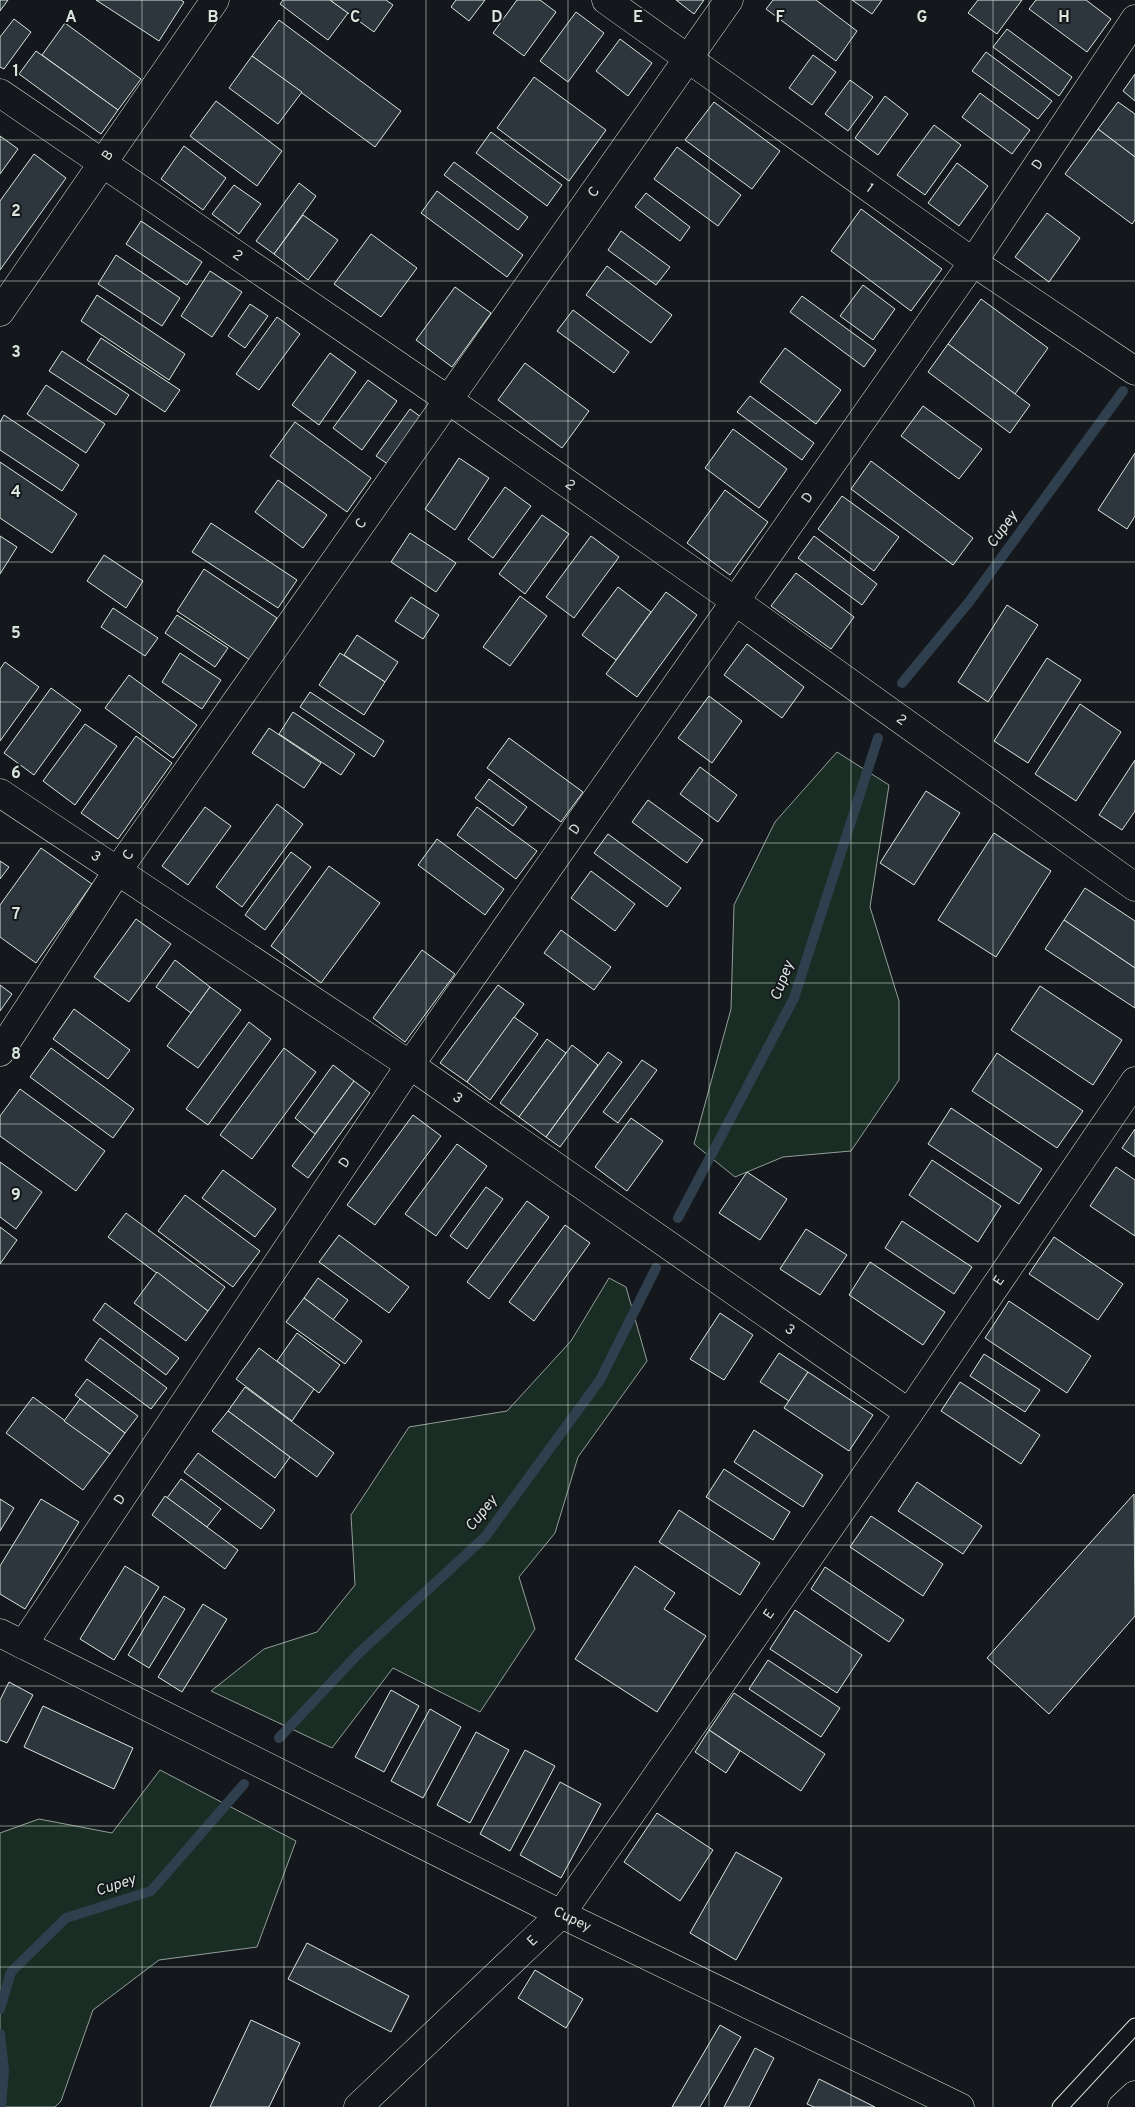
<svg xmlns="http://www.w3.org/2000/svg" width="1135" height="2107" viewBox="0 0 1135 2107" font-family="Overpass,sans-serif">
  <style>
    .green { fill: #1a2d24; stroke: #939e99 }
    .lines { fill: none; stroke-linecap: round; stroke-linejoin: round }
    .stream { stroke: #2f3f4d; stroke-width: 10 }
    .building { fill: #2c363c; stroke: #d8e6dc }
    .service-casing { stroke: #d8e6dc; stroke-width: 17 }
    .minor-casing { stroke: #d8e6dc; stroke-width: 29 }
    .tertiary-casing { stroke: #d8e6dc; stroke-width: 29 }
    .service { stroke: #14181c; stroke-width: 15 }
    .minor { stroke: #14181c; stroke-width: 28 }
    .tertiary { stroke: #14181c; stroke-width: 28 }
    .grid { fill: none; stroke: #d8e6dc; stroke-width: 1; stroke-opacity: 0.55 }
    .labels { text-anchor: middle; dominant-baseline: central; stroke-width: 4; stroke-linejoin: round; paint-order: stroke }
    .street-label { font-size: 14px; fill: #d8e6dc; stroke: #14181c }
    .water-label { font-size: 15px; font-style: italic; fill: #d8e6dc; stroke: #14181c }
    .grid-label { font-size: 16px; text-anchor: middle; font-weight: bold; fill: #d8e6dc; stroke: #14181c; stroke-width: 4; stroke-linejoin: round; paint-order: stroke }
  </style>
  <rect width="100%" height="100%" fill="#14181c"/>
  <g class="green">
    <polygon points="837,752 889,785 870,907 899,1001 899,1080 851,1151 783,1157 735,1177 694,1144 731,1009 734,905 775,822"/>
    <polygon points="609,1278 626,1287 647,1361 578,1457 555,1533 519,1577 535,1629 480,1712 393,1668 332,1748 211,1691 264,1649 317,1632 355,1585 351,1515 409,1427 507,1411 571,1341"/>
    <polygon points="160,1770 296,1841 257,1947 159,1960 93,2010 61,2101 55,2107 0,2107 0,1833 39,1819 112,1833"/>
  </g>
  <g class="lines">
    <g class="stream">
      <polyline points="902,683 969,602 1123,391"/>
      <polyline points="678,1218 794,998 878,738"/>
      <polyline points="279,1738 359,1653 485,1537 600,1380 656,1268"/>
      <polyline points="0,2009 11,1972 66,1918 151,1891 244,1784"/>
      <polyline points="0,2034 4,2070 1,2107"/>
    </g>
  </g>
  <g class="building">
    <polygon points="0,0 8,0 0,11"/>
    <polygon points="96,0 181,0 184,2 159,41"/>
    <polygon points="283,0 330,0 348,13 328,40 280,4"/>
    <polygon points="330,0 386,0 393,5 374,32"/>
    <polygon points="456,0 485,0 469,21 451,7"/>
    <polygon points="517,0 540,0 556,12 524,56 493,33"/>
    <polygon points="676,0 704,0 694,14"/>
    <polygon points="773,0 816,0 857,31 836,61 766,9"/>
    <polygon points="852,0 882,0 872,14"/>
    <polygon points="978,0 1022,0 997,34 968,13"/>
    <polygon points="1036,0 1086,0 1111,19 1087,52 1029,9"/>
    <polygon points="576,12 604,33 568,82 540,61"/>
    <polygon points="14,19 31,32 4,69 0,67 0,37"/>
    <polygon points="279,20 401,111 375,147 252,56"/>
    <polygon points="65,23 141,79 118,110 42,55"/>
    <polygon points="1007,29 1072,77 1059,96 993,47"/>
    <polygon points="620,39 652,63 628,96 596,71"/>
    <polygon points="36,51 118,110 101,134 19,74"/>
    <polygon points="986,52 1052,101 1038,119 972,71"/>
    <polygon points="813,55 836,72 812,105 789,88"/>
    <polygon points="252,56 302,92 278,124 229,88"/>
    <polygon points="1135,74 1135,101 1123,91"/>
    <polygon points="534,77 606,130 569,181 497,128"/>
    <polygon points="850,80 873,97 848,131 825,114"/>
    <polygon points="980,93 1030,130 1012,154 962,117"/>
    <polygon points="885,96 908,114 878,155 855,138"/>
    <polygon points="216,101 282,151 257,186 190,136"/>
    <polygon points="714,102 780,151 752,189 685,140"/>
    <polygon points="1118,102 1135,114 1135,157 1098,129"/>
    <polygon points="934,125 961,145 925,195 897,175"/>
    <polygon points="1098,129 1135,157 1135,220 1132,224 1065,174"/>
    <polygon points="491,132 562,185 547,206 476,153"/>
    <polygon points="0,136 18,149 0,174"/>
    <polygon points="184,146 226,178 203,210 161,179"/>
    <polygon points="677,147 741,195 718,226 654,179"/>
    <polygon points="34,154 66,178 0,270 0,201"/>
    <polygon points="454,162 528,217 518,230 444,175"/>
    <polygon points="957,163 988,186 959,226 928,203"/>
    <polygon points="299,183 316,196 274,254 256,241"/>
    <polygon points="234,185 261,204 239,234 212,214"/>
    <polygon points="437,191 523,255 507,277 421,213"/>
    <polygon points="646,193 690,227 680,241 635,207"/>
    <polygon points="861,209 942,269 911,311 831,251"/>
    <polygon points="1047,213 1080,238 1049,282 1015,257"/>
    <polygon points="303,215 338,240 308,280 274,254"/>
    <polygon points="141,221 202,262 187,285 126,244"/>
    <polygon points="621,231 670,267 656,285 608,250"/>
    <polygon points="371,234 417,268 381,317 334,284"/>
    <polygon points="116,255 180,298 162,326 98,284"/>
    <polygon points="607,266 672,315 651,343 586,295"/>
    <polygon points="210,271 242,292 212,337 181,316"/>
    <polygon points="863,285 895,309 873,340 840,316"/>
    <polygon points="455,287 491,313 452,367 416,340"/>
    <polygon points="97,295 185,354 169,380 81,321"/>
    <polygon points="802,296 876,350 864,367 790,312"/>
    <polygon points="981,299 1048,348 1015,394 948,344"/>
    <polygon points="250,304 268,316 245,348 228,336"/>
    <polygon points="573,310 629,352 614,373 557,331"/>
    <polygon points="277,317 300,334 259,390 236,374"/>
    <polygon points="101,338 180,390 165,412 87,360"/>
    <polygon points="948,344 1030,405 1010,433 928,372"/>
    <polygon points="785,348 841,390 816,424 760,382"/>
    <polygon points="62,351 129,395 116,415 49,371"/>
    <polygon points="330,353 356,372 319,425 292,405"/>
    <polygon points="525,363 589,411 562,448 498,400"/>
    <polygon points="368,380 397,401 362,450 333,428"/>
    <polygon points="46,385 105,424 86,453 27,414"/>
    <polygon points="750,396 814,443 802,460 737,412"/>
    <polygon points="923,406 982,449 959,479 901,436"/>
    <polygon points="410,409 425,420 392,467 376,456"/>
    <polygon points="4,415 79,465 62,491 0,450 0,422"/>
    <polygon points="295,422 371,478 347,512 270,456"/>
    <polygon points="733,429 787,469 759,508 705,468"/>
    <polygon points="1135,453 1135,516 1127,529 1098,510"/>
    <polygon points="459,458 489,478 455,530 425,509"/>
    <polygon points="871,461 973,538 953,565 851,489"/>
    <polygon points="0,462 77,514 52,553 0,518"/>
    <polygon points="278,480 327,515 303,548 255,512"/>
    <polygon points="505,487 531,506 493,558 468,539"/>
    <polygon points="725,490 768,522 730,575 687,543"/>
    <polygon points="842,496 899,537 874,571 818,529"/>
    <polygon points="542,515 569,534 525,594 499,574"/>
    <polygon points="211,523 297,580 278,608 192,552"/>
    <polygon points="410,533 456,563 436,592 391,562"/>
    <polygon points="0,536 17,547 0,574"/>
    <polygon points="591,536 619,557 574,618 546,597"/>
    <polygon points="814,536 877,584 862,605 798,558"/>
    <polygon points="104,555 143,581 126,608 87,581"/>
    <polygon points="204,569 277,618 250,660 177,611"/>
    <polygon points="796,573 854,617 831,649 771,606"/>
    <polygon points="618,587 651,612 616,660 582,635"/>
    <polygon points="666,592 697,615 637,697 606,674"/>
    <polygon points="520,596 547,616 510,666 483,647"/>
    <polygon points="411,597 439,615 423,639 395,621"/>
    <polygon points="1007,605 1038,625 988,702 958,682"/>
    <polygon points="113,608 158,638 145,656 101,627"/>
    <polygon points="177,615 228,648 215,667 165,633"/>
    <polygon points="357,635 398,662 385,682 344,655"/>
    <polygon points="747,644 804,687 782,718 724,675"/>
    <polygon points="180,653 221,680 202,709 162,682"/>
    <polygon points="340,653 385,682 364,715 319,685"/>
    <polygon points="1047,658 1081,680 1028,763 994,741"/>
    <polygon points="5,662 39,687 0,741 0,669"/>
    <polygon points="129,675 197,725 173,758 105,708"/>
    <polygon points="51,688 81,710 34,775 4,753"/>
    <polygon points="310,692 384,741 374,757 300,707"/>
    <polygon points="709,696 742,721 712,763 678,738"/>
    <polygon points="1080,704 1121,732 1076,801 1035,774"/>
    <polygon points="293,712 355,754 341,775 279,734"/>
    <polygon points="85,724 117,746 75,805 43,781"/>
    <polygon points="269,728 321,763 304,788 252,753"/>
    <polygon points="136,736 172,763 118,839 81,813"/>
    <polygon points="509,738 583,792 561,822 487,768"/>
    <polygon points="1135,760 1135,811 1122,830 1099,815"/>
    <polygon points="700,767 737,795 718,822 680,794"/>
    <polygon points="489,779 527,807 513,826 475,798"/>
    <polygon points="926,791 960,813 914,885 880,863"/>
    <polygon points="648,800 703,840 687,863 632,822"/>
    <polygon points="277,804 303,824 242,907 216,887"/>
    <polygon points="205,807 231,826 188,885 162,866"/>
    <polygon points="477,807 537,851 516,879 457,835"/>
    <polygon points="994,833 1051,871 996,957 938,920"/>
    <polygon points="608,834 681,888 667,907 594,853"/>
    <polygon points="437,839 504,889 485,915 418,865"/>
    <polygon points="41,848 92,884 36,963 0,937 0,905"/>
    <polygon points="291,852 311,867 265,930 245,915"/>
    <polygon points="0,861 9,867 0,879"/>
    <polygon points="329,866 380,903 321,983 271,946"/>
    <polygon points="591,871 635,904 615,931 571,898"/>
    <polygon points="1085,888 1135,921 1135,968 1064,920"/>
    <polygon points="136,919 171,944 129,1002 94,977"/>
    <polygon points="1064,920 1135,968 1135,1008 1045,949"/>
    <polygon points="561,930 611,967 594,990 544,953"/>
    <polygon points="422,950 455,974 405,1042 373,1018"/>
    <polygon points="175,960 210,987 191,1013 156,987"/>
    <polygon points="0,985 12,994 0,1011"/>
    <polygon points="498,985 524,1004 467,1082 440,1063"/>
    <polygon points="1040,986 1122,1040 1093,1085 1011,1030"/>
    <polygon points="210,987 241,1010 198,1068 167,1046"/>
    <polygon points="74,1009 130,1050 108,1079 53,1039"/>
    <polygon points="514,1017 538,1034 490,1100 467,1082"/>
    <polygon points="249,1022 271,1039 208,1125 186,1109"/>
    <polygon points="547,1039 566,1053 519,1117 500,1103"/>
    <polygon points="572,1045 598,1065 546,1137 519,1117"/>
    <polygon points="51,1048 134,1109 113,1138 30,1077"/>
    <polygon points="284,1048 316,1072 252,1159 220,1135"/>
    <polygon points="608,1052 622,1062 560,1147 546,1137"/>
    <polygon points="997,1053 1083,1111 1057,1148 972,1091"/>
    <polygon points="642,1060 657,1070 618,1123 603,1112"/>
    <polygon points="333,1065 354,1081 315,1134 295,1118"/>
    <polygon points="354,1081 370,1093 308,1178 292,1166"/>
    <polygon points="20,1089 105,1151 76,1191 0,1136 0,1116"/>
    <polygon points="951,1108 1042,1169 1019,1204 928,1144"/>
    <polygon points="413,1115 441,1136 375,1225 347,1205"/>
    <polygon points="631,1118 663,1141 627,1191 595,1167"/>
    <polygon points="1135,1129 1135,1157 1122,1148"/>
    <polygon points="457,1144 487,1166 436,1236 405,1214"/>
    <polygon points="932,1160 1001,1206 978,1242 909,1195"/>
    <polygon points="0,1162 42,1192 16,1229 0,1217"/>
    <polygon points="1116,1167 1135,1180 1135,1236 1090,1206"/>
    <polygon points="223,1170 276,1209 255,1237 202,1198"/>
    <polygon points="747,1172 787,1199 760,1240 719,1213"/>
    <polygon points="486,1187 503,1199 467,1249 450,1236"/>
    <polygon points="185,1195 260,1251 233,1287 158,1231"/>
    <polygon points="527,1201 549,1217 489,1299 467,1282"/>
    <polygon points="126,1213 225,1287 208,1311 108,1237"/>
    <polygon points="902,1221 972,1267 954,1294 885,1248"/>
    <polygon points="565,1225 590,1243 534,1321 509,1302"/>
    <polygon points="0,1227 17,1240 0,1264"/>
    <polygon points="806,1229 847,1255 820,1295 780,1269"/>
    <polygon points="339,1235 409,1287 389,1313 319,1262"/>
    <polygon points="1054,1237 1123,1284 1098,1320 1029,1274"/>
    <polygon points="870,1262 945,1312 923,1345 849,1295"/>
    <polygon points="157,1272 208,1311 186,1341 134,1303"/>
    <polygon points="318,1278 348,1300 333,1320 304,1298"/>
    <polygon points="304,1298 362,1341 345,1364 286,1322"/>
    <polygon points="1009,1301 1091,1356 1067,1393 985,1338"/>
    <polygon points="105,1303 179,1358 166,1375 93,1320"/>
    <polygon points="720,1313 753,1335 724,1380 690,1359"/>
    <polygon points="297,1333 340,1365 319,1393 277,1361"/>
    <polygon points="100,1338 167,1388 151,1409 85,1360"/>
    <polygon points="259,1348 314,1389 292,1421 236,1379"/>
    <polygon points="779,1353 808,1372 789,1401 760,1382"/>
    <polygon points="984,1354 1040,1390 1025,1412 970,1376"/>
    <polygon points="808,1372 873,1415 849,1451 784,1408"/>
    <polygon points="87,1379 138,1416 125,1433 75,1395"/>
    <polygon points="960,1382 1040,1435 1021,1464 941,1411"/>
    <polygon points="245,1387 334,1453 317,1477 228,1411"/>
    <polygon points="33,1397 110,1454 83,1490 6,1433"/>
    <polygon points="80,1399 125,1433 110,1454 64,1421"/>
    <polygon points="228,1411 290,1457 275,1478 212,1431"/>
    <polygon points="754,1430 823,1475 803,1507 734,1462"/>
    <polygon points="198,1453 275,1510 261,1529 184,1472"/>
    <polygon points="724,1469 790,1512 773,1540 706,1497"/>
    <polygon points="181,1479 221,1509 207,1527 167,1498"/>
    <polygon points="917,1482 982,1526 963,1554 898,1511"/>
    <polygon points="1134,1494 1135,1616 1049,1714 987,1658"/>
    <polygon points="165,1496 238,1550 225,1569 152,1515"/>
    <polygon points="0,1499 14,1508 0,1531"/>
    <polygon points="41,1499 79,1522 25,1609 0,1594 0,1566"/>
    <polygon points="679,1510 760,1563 740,1595 659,1542"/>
    <polygon points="871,1516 943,1564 923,1596 850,1547"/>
    <polygon points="125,1566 159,1587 114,1660 80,1639"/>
    <polygon points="635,1566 675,1593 664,1609 706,1636 657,1712 575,1659"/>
    <polygon points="825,1567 904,1620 889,1642 811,1589"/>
    <polygon points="164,1596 185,1609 149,1668 128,1655"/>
    <polygon points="203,1604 227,1619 182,1692 158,1677"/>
    <polygon points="795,1610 862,1655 837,1693 770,1649"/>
    <polygon points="768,1660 840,1708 821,1737 749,1689"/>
    <polygon points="9,1682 33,1695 7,1743 0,1740 0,1700"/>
    <polygon points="391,1690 419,1706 384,1772 355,1757"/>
    <polygon points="734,1693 825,1754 801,1791 709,1730"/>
    <polygon points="43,1706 133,1748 114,1789 24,1747"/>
    <polygon points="430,1709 461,1727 423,1798 391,1781"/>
    <polygon points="709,1730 740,1751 726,1773 695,1752"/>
    <polygon points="476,1732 509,1750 470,1823 437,1805"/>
    <polygon points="525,1750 555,1766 510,1851 480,1834"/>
    <polygon points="560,1782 601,1804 561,1878 520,1855"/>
    <polygon points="657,1813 713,1850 680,1901 624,1862"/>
    <polygon points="736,1852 782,1878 736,1960 690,1933"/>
    <polygon points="307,1943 409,1996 391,2032 288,1979"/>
    <polygon points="535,1970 583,1999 566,2028 518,1998"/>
    <polygon points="251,2020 300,2043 269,2107 210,2107"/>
    <polygon points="720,2025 741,2037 700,2107 672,2107"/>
    <polygon points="755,2048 774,2058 749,2107 724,2107"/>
    <polygon points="819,2079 875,2107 814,2107 807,2104"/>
  </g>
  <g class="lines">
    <g class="service-casing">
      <polyline id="service" points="1060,2107 1135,2026"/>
    </g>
    <g class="minor-casing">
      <g id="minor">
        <path id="s1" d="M606 0 973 262 1135 371"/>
        <path id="s2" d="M0 93 447 399 735 601 1135 887"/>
        <path id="s3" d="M0 312 215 0"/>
        <path id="s4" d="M0 793 410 1065 909 1413"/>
        <path id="s5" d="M0 1052 118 870 729 0"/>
        <path id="s6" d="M23 1645 410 1065 973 262 1135 19"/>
        <path id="s7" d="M358 2107 561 1914 909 1413 1135 1081"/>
      </g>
    </g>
    <g class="tertiary-casing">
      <g id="tertiary">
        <path id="s8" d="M0 1633 561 1914 960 2107"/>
        <polyline points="1122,2107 1135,2095"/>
      </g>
    </g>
    <use href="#service" class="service"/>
    <use href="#minor" class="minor"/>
    <use href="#tertiary" class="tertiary"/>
  </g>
  <path class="grid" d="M142 0V2107M284 0V2107M426 0V2107M568 0V2107M709 0V2107M851 0V2107M993 0V2107M0 140H1135M0 281H1135M0 421H1135M0 562H1135M0 702H1135M0 843H1135M0 983H1135M0 1124H1135M0 1264H1135M0 1405H1135M0 1545H1135M0 1686H1135M0 1826H1135M0 1967H1135"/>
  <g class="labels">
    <g class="street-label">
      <text stroke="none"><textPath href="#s3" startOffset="190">B</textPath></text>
      <text stroke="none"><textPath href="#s6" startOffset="1795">D</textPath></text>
      <text stroke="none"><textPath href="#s1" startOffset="324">1</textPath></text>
      <text stroke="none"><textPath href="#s5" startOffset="1045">C</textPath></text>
      <text stroke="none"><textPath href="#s2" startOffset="288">2</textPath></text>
      <text stroke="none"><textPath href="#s2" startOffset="692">2</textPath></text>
      <text stroke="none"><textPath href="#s6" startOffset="1390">D</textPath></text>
      <text stroke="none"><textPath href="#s5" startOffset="640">C</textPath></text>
      <text stroke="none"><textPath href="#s2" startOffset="1098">2</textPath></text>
      <text stroke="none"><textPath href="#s6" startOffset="985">D</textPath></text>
      <text stroke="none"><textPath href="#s5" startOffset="235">C</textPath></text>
      <text stroke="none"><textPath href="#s4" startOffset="115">3</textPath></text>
      <text stroke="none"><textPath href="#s4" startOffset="550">3</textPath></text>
      <text stroke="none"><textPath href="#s6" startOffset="580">D</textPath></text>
      <text stroke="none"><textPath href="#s7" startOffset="1050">E</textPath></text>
      <text stroke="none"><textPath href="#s4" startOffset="955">3</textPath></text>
      <text stroke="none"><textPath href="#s6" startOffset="175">D</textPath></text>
      <text stroke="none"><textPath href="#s7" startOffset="645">E</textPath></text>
      <text stroke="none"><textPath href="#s8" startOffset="640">Cupey</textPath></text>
      <text stroke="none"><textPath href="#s7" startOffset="241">E</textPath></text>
    </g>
    <g class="water-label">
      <text transform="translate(1003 530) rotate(-54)">Cupey</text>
      <text transform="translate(783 981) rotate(-69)">Cupey</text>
      <text transform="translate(482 1514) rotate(-51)">Cupey</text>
      <text transform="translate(116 1886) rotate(-18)">Cupey</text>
    </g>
  </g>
  <g class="grid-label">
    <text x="71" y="22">A</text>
    <text x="213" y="22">B</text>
    <text x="355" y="22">C</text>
    <text x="497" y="22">D</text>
    <text x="638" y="22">E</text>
    <text x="780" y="22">F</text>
    <text x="922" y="22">G</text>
    <text x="1064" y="22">H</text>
    <text x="16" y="76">1</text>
    <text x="16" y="216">2</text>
    <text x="16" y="357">3</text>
    <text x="16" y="497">4</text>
    <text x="16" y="638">5</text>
    <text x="16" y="778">6</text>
    <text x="16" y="919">7</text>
    <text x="16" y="1059">8</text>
    <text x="16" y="1200">9</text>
  </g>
</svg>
